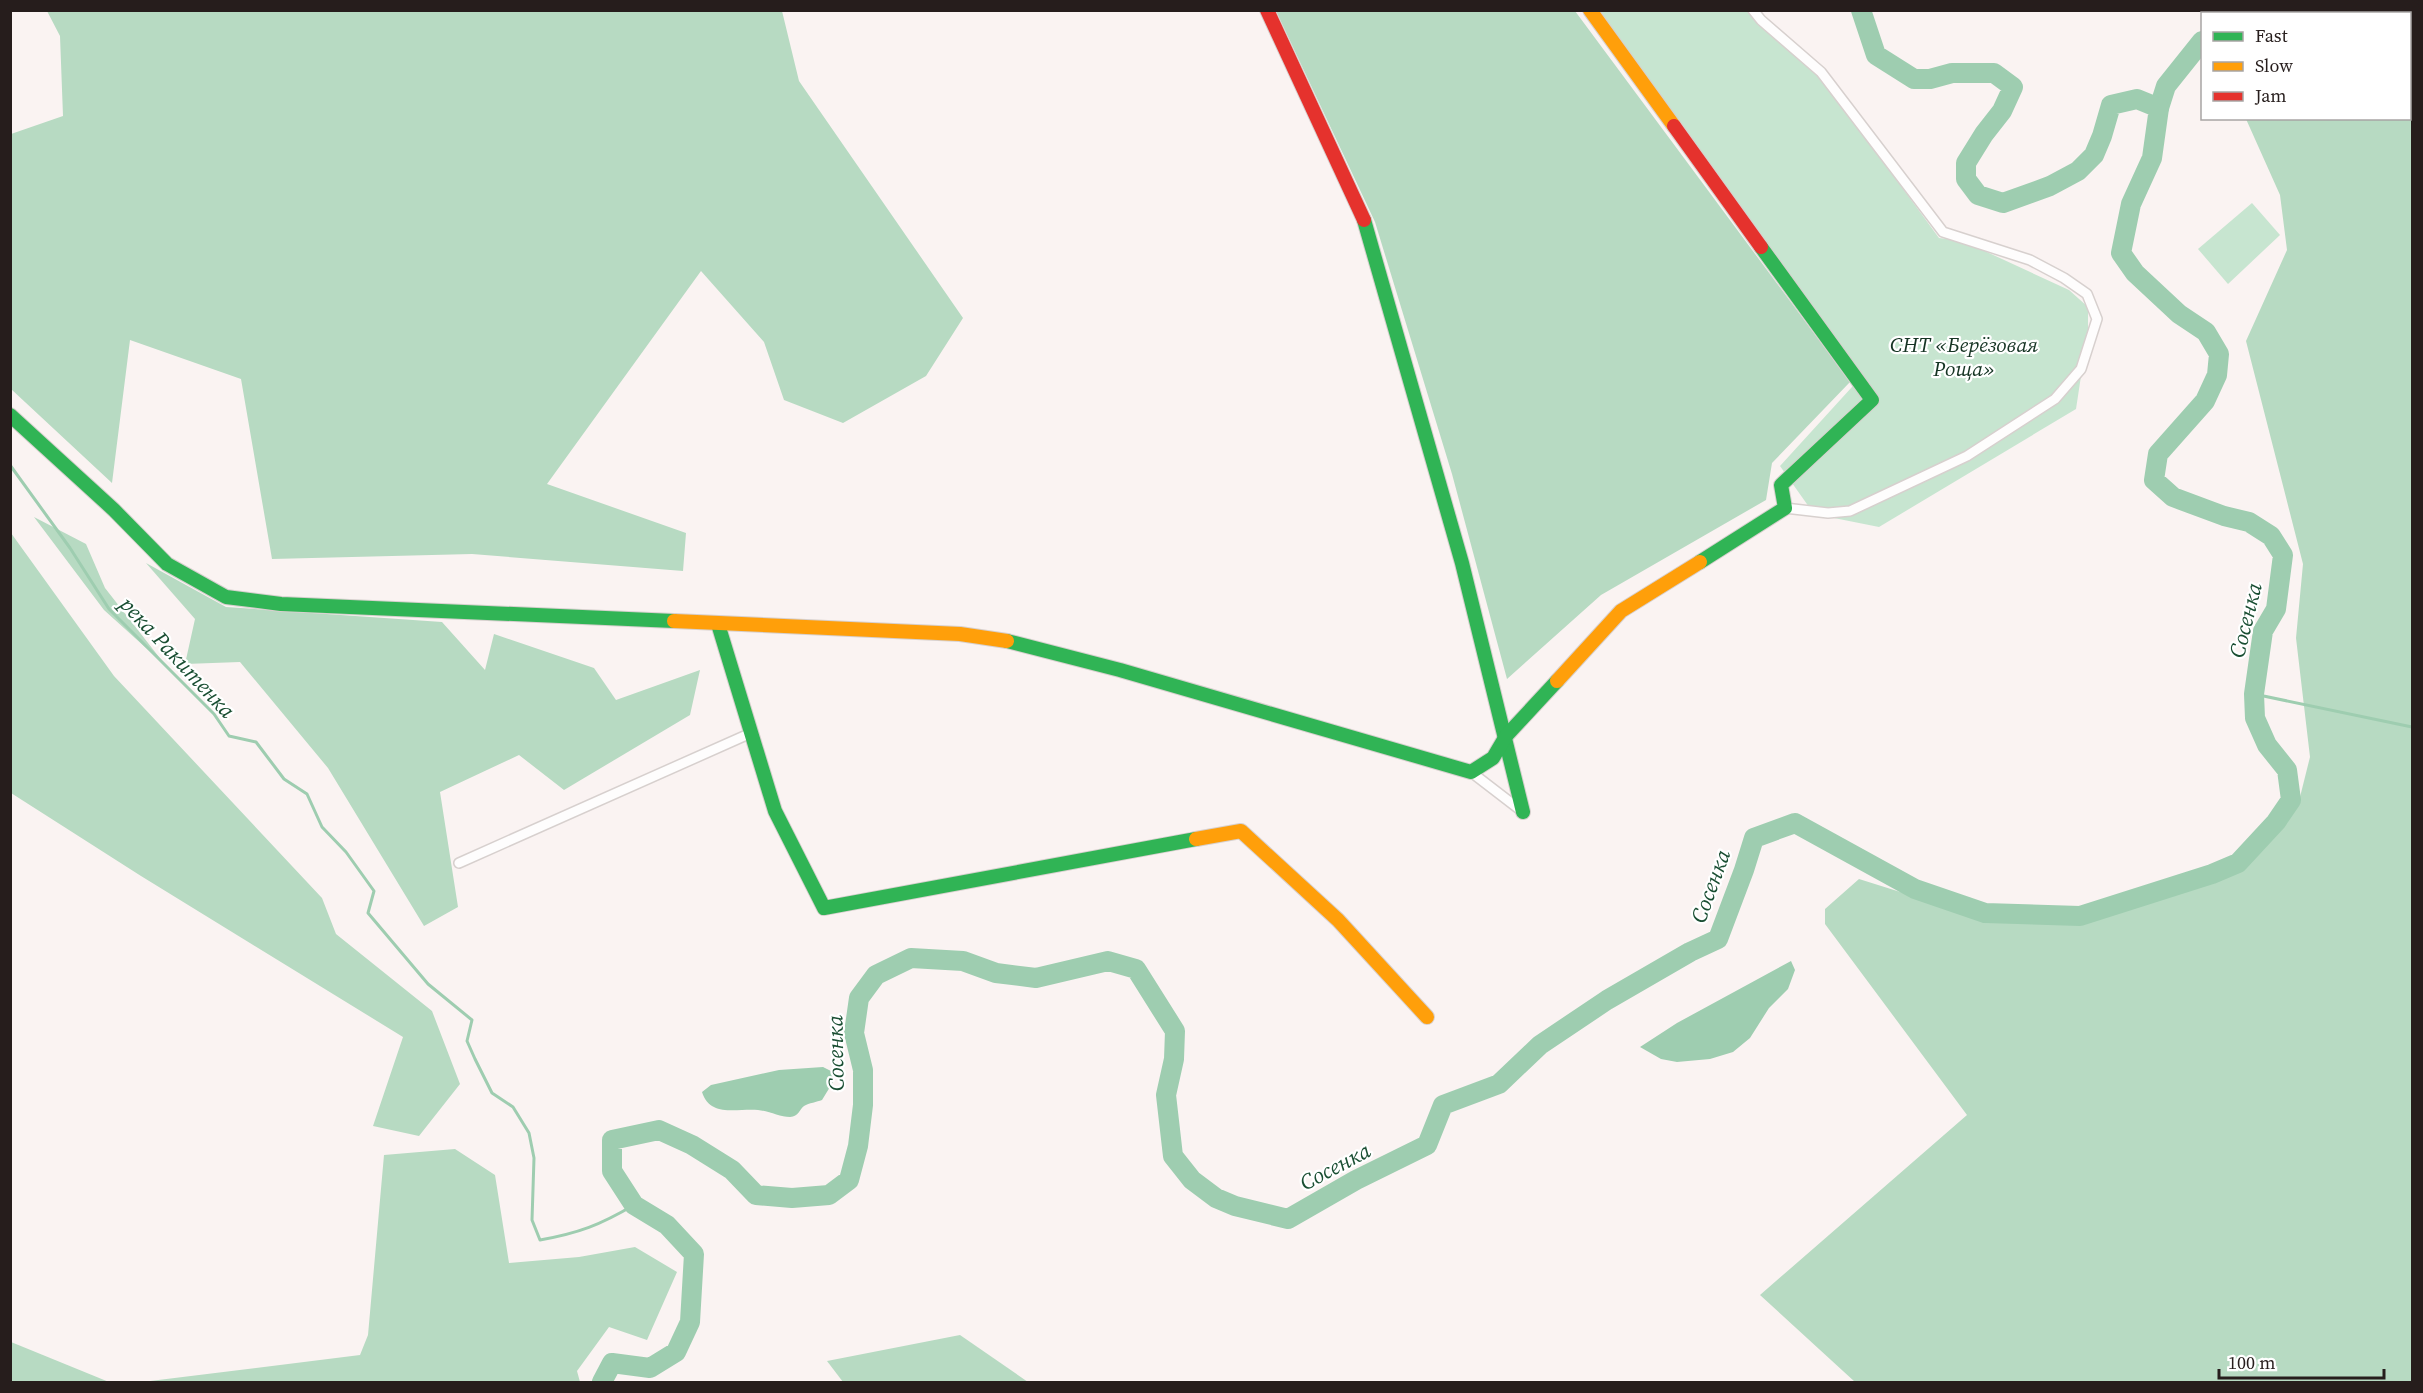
<svg xmlns="http://www.w3.org/2000/svg" width="2423" height="1393" viewBox="0 0 2423 1393" font-family="'Source Serif 4',serif">
  <style>
    .green { fill: #c7e5d0 }
    .forest { fill: #b7dac2 }
    .water { fill: #9ecdb0 }
    .lines { fill: none; stroke-linecap: round; stroke-linejoin: round }
    .stream { stroke: #9ecdb0; stroke-width: 3 }
    .river { stroke: #9ecdb0; stroke-width: 20 }
    .street-casing { stroke: #d7d0ce; stroke-width: 12 }
    .fast-casing { stroke: #d7d0ce; stroke-width: 16 }
    .slow-casing { stroke: #d7d0ce; stroke-width: 16 }
    .jam-casing { stroke: #d7d0ce; stroke-width: 16 }
    .street { stroke: #fefdfd; stroke-width: 9 }
    .fast { stroke: #30b455; stroke-width: 14 }
    .slow { stroke: #ff9f0a; stroke-width: 14 }
    .jam { stroke: #e5322d; stroke-width: 14 }
    .labels { text-anchor: middle; dominant-baseline: central; stroke-width: 4.5; stroke-linejoin: round; paint-order: stroke }
    .park-label { font-size: 21px; font-style: italic; fill: #153423; stroke: #fff }
    .water-label { font-size: 22px; font-style: italic; fill: #194e32; stroke: #fff }
  </style>
  <rect width="100%" height="100%" fill="#faf3f2"/>
  <g class="green">
    <polygon points="1593,11 1751,11 1820,75 1939,238 1963,241 2069,290 2088,307 2088,330 2076,409 1879,527 1814,514 1780,466 1862,376"/>
    <polygon points="2252,203 2280,235 2228,284 2198,249"/>
  </g>
  <g class="forest">
    <polygon points="47,11 782,11 799,81 963,318 926,376 843,423 784,400 764,342 701,271 547,484 686,533 683,571 472,554 272,559 241,379 130,340 112,483 11,389 11,134 63,116 60,36"/>
    <polygon points="1276,11 1575,11 1850,382 1772,463 1766,500 1601,595 1507,679 1452,474 1375,222"/>
    <polygon points="2410,104 2412,104 2412,1382 1855,1382 1760,1295 1967,1115 1825,924 1825,909 1859,879 1983,918 2058,922 2083,920 2238,866 2245,862 2299,801 2310,757 2296,638 2303,564 2246,341 2287,250 2280,195 2246,119 2410,118"/>
    <polygon points="34,517 86,544 105,588 166,666 104,610"/>
    <polygon points="11,533 114,676 322,898 336,934 432,1011 460,1084 419,1136 373,1126 403,1037 141,876 11,793"/>
    <polygon points="146,563 226,607 442,622 485,670 494,634 594,668 616,700 700,670 690,715 564,790 519,755 440,792 458,907 424,926 328,768 240,662 185,664 195,619"/>
    <polygon points="455,1149 495,1175 509,1263 579,1257 635,1247 677,1272 647,1340 609,1327 577,1371 580,1382 142,1382 360,1355 368,1335 384,1155"/>
    <polygon points="960,1335 1028,1382 843,1382 827,1361"/>
    <polygon points="10,1342 11,1342 109,1382 11,1382"/>
  </g>
  <g class="water">
    <polygon points="1791,961 1795,970 1788,989 1769,1008 1750,1038 1733,1052 1710,1059 1677,1062 1661,1059 1640,1047 1677,1023"/>
    <path d="M823 1067 833 1072V1082L822 1100C817 1102 809 1103 804 1106 799 1110 799 1116 790 1117 780 1117 769 1111 758 1110 738 1108 710 1118 702 1092L711 1085 779 1070Z"/>
  </g>
  <g class="lines">
    <g class="stream">
      <path d="M10 465 70 548 109 609 214 714 229 736 256 742 284 779 307 794 322 827 346 852 374 891 368 913 428 984 472 1020 467 1041 475 1059 492 1093 513 1107 529 1133 534 1158 532 1220 540 1240C579 1233 600 1225 634 1205"/>
      <polyline points="2254,694 2412,727"/>
    </g>
    <g class="river">
      <polyline points="2231,14 2234,10"/>
      <polyline points="2159,108 2166,86 2202,41"/>
      <polyline points="602,1382 612,1363 650,1368 676,1352 690,1322 694,1254 667,1225 634,1205 612,1171 612,1140 659,1130 692,1145 732,1170 756,1195 792,1198 829,1195 849,1180 858,1146 863,1105 863,1070 854,1033 859,998 876,975 911,958 963,961 996,973 1036,978 1108,961 1136,969 1175,1031 1174,1059 1166,1095 1173,1156 1192,1180 1216,1198 1235,1206 1288,1219 1356,1180 1427,1145 1443,1105 1499,1084 1540,1045 1607,1000 1690,952 1718,939 1744,870 1754,838 1795,823 1915,889 1985,913 2080,916 2212,874 2238,863 2276,822 2291,800 2287,770 2267,745 2255,718 2254,694 2263,631 2276,609 2283,555 2271,536 2249,522 2224,516 2173,497 2154,480 2158,454 2205,401 2217,375 2219,354 2206,332 2179,314 2135,273 2121,253 2131,204 2152,158 2159,108 2137,99 2111,105 2102,136 2094,155 2078,171 2050,186 2003,203 1978,195 1966,179 1966,163 1984,134 2002,111 2013,87 1994,73 1952,73 1930,79 1914,79 1876,55 1861,10"/>
    </g>
    <g class="street-casing">
      <g id="street">
        <polyline points="1753,10 1761,20 1821,72 1943,232 2030,260 2064,278 2087,294 2097,319 2081,369 2055,399 1967,456 1850,511 1828,513 1785,508"/>
        <polyline points="1471,772 1523,812"/>
        <polyline points="459,863 751,733"/>
      </g>
    </g>
    <g class="fast-casing">
      <g id="fast">
        <polyline points="1364,220 1462,563 1523,812"/>
        <polyline points="10,415 114,510 167,564 226,597 281,604 674,621"/>
        <polyline points="1700,562 1785,508 1781,485 1872,400 1761,247"/>
        <polyline points="718,624 775,811 824,908 1196,839"/>
        <polyline points="1007,641 1120,670 1471,772 1493,758 1506,736 1557,681"/>
      </g>
    </g>
    <g class="slow-casing">
      <g id="slow">
        <polyline points="1590,10 1674,126"/>
        <polyline points="674,621 960,634 1007,641"/>
        <polyline points="1557,681 1621,611 1700,562"/>
        <polyline points="1196,839 1241,831 1338,920 1427,1017"/>
      </g>
    </g>
    <g class="jam-casing">
      <g id="jam">
        <polyline points="1267,10 1364,220"/>
        <polyline points="1674,126 1761,247"/>
      </g>
    </g>
    <use href="#street" class="street"/>
    <use href="#fast" class="fast"/>
    <use href="#slow" class="slow"/>
    <use href="#jam" class="jam"/>
  </g>
  <g class="labels">
    <g class="park-label">
      <text x="1964" y="344">СНТ «Берёзовая<tspan x="1964" dy="24">Роща»</tspan></text>
    </g>
    <g class="water-label">
      <text transform="translate(2245 620) rotate(-76)">Сосенка</text>
      <text transform="translate(178 657) rotate(47)">река Ракитенка</text>
      <text transform="translate(1710 886) rotate(-70)">Сосенка</text>
      <text transform="translate(835 1053) rotate(-91)">Сосенка</text>
      <text transform="translate(1335 1166) rotate(-28)">Сосенка</text>
    </g>
  </g>
  <rect width="2423" height="1393" fill="none" stroke="#261d1c" stroke-width="24"/>
  <rect x="2201" y="12" width="210" height="108" fill="#ffffff" stroke="#a8a5a4" stroke-width="1.5"/>
  <rect x="2213" y="32" width="30" height="9" fill="#30b455" stroke="#a8a5a4" stroke-width="1.5"/>
  <text x="2255" y="42" font-size="18" fill="#261d1c">Fast</text>
  <rect x="2213" y="62" width="30" height="9" fill="#ff9f0a" stroke="#a8a5a4" stroke-width="1.5"/>
  <text x="2255" y="72" font-size="18" fill="#261d1c">Slow</text>
  <rect x="2213" y="92" width="30" height="9" fill="#e5322d" stroke="#a8a5a4" stroke-width="1.5"/>
  <text x="2255" y="102" font-size="18" fill="#261d1c">Jam</text>
  <path d="M2219 1369v9h165v-9" fill="none" stroke="#261d1c" stroke-width="3"/>
  <text x="2228" y="1369" font-size="18" fill="#261d1c" stroke="#ffffff" stroke-width="4.5" paint-order="stroke">100 m</text>
</svg>
